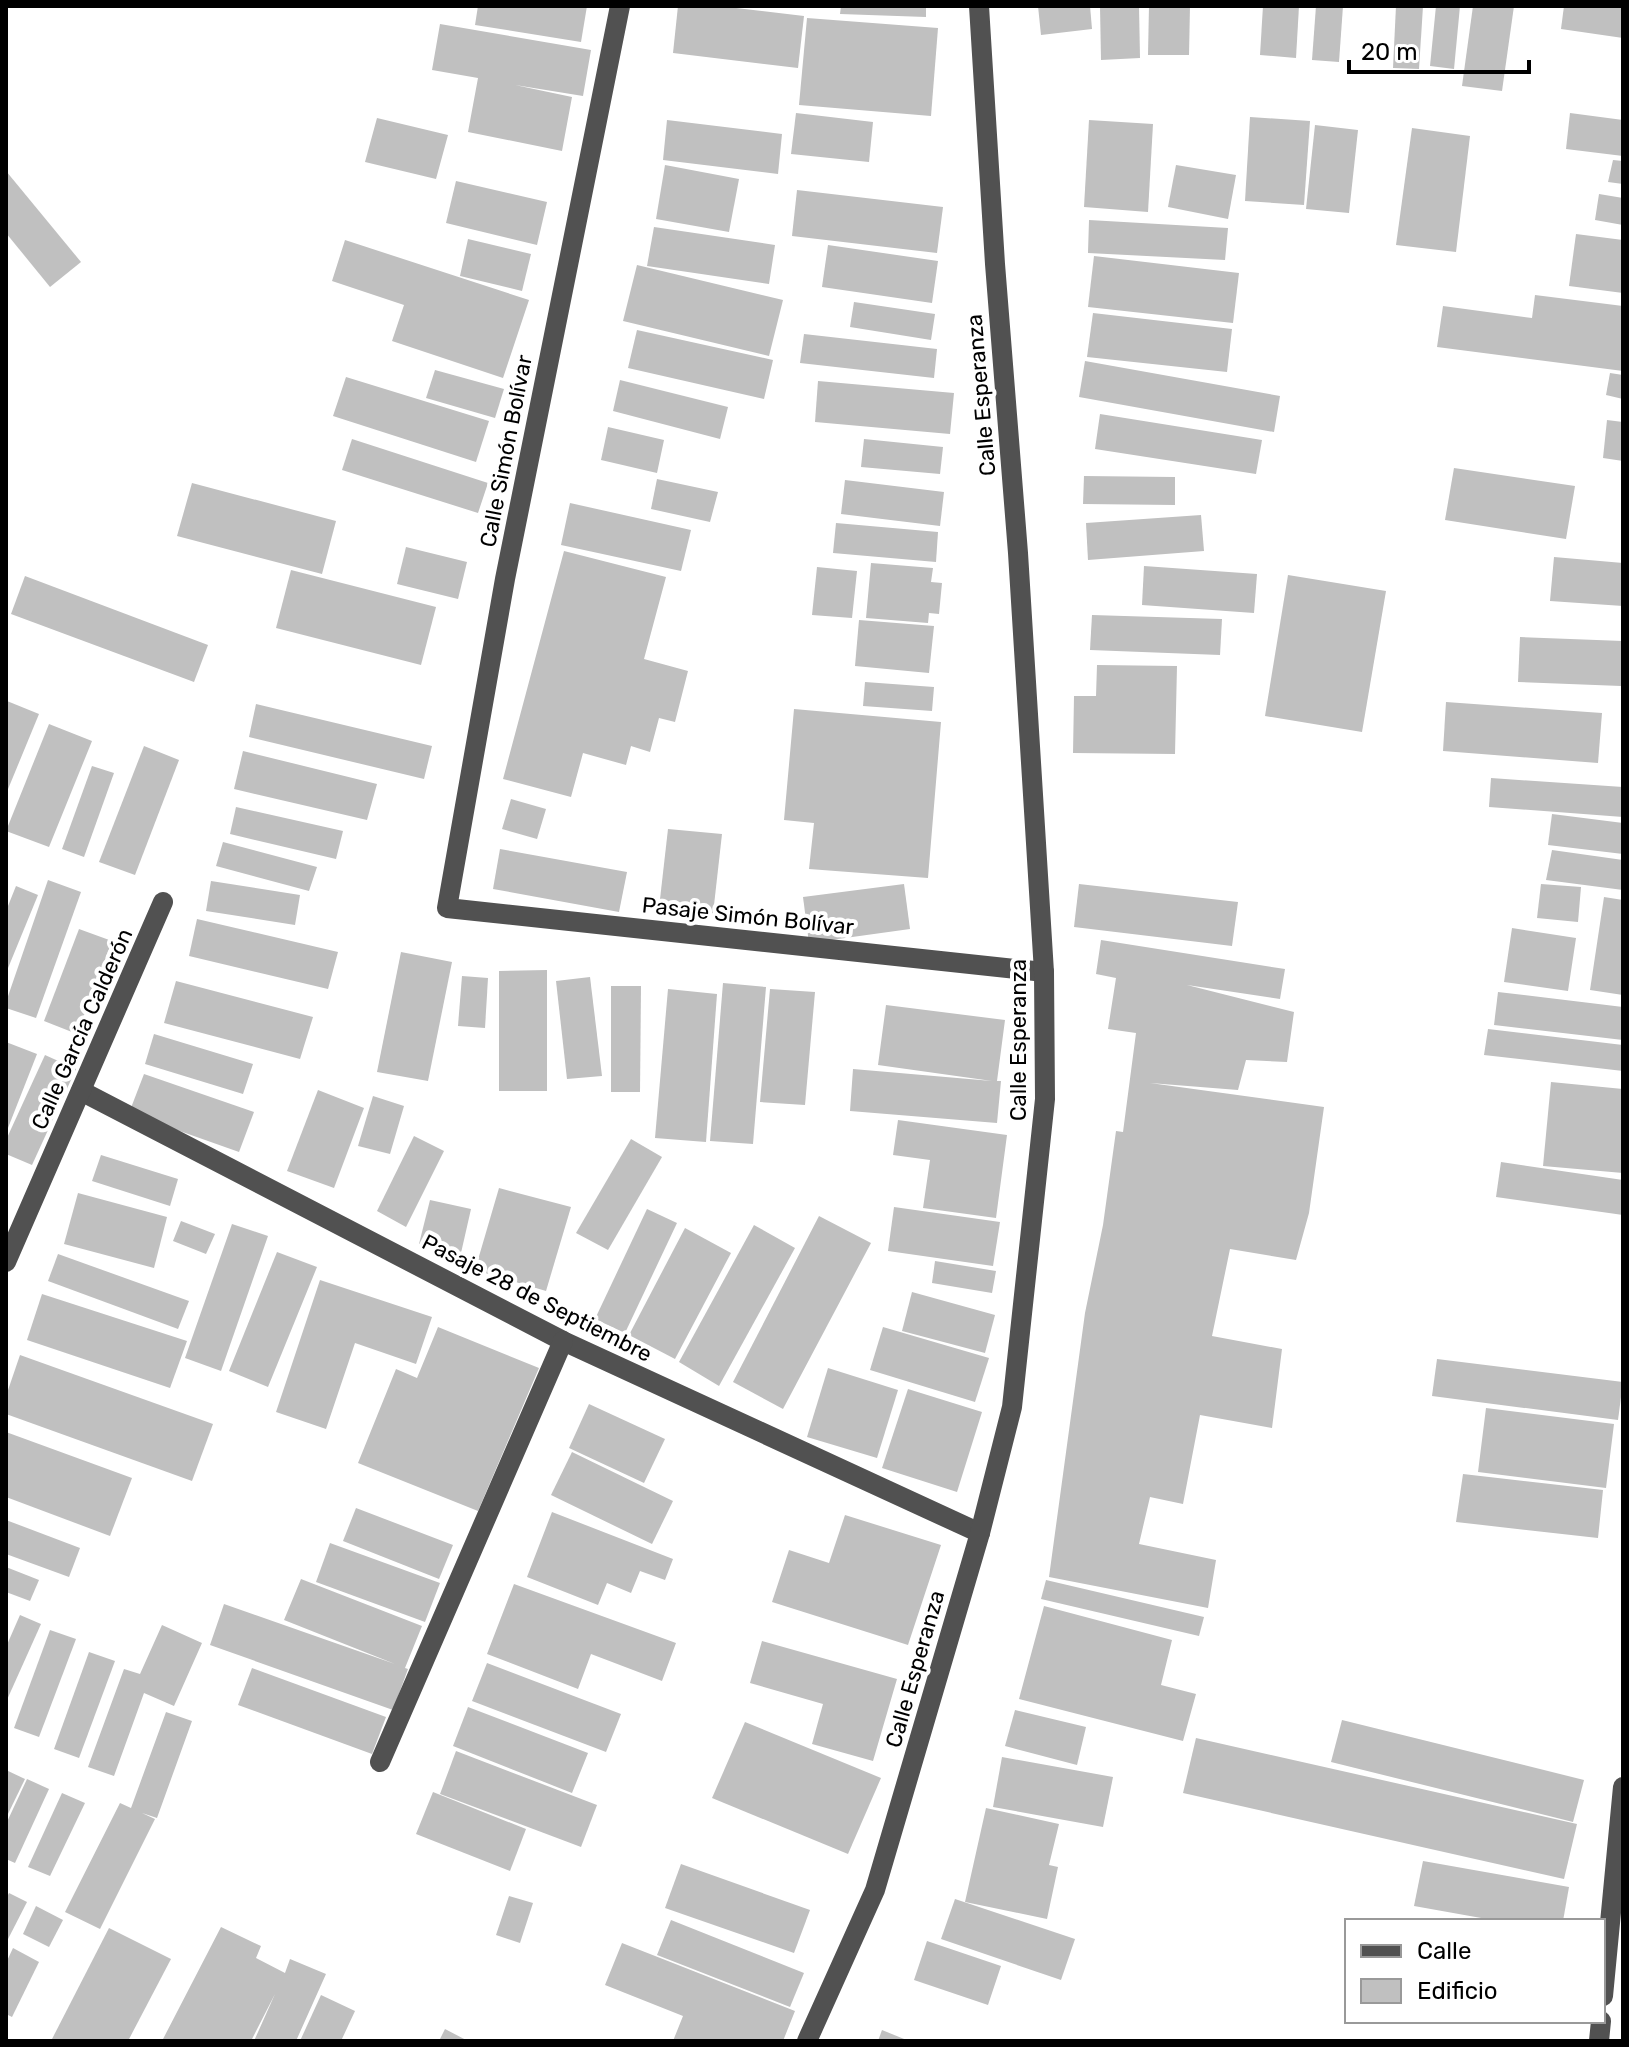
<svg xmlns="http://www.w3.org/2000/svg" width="1629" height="2047" viewBox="0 0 1629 2047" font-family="Rubik,sans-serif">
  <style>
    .building { fill: #c0c0c0 }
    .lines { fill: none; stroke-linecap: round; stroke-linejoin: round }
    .minor { stroke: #515151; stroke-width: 20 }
    .labels { text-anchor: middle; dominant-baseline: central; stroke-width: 8; stroke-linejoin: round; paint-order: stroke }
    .street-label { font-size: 22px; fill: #000; stroke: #fff }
  </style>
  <rect width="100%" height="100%" fill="#fff"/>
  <g class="building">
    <polygon points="478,6 587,6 581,42 475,25"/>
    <polygon points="678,6 719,6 804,16 798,68 673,53"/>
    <polygon points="841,6 926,6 926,17 840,14"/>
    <polygon points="1038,6 1090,6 1092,29 1041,35"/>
    <polygon points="1100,6 1139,6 1140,58 1101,60"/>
    <polygon points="1149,6 1190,6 1189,55 1148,55"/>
    <polygon points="1263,6 1299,6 1296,58 1260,55"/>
    <polygon points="1316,6 1343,6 1339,62 1312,60"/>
    <polygon points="1396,6 1423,6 1419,69 1393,68"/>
    <polygon points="1436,6 1460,6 1454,69 1430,66"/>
    <polygon points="1473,6 1514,6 1502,91 1462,86"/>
    <polygon points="1564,6 1623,6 1623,38 1561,29"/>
    <polygon points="807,18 938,28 931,116 799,105"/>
    <polygon points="440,24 591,50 583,96 515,85 572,97 562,151 468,132 478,78 432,70"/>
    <polygon points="796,113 873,122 869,162 791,154"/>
    <polygon points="1570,113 1623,120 1623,156 1566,149"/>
    <polygon points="1250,117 1310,121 1304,205 1245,201"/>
    <polygon points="377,118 448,135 436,179 365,162"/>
    <polygon points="667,120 782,134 778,174 663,160"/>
    <polygon points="1089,120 1153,124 1148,212 1084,207"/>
    <polygon points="1315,125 1358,130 1349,213 1306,209"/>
    <polygon points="1412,128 1470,136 1456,252 1396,245"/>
    <polygon points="1613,160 1623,161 1623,184 1608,182"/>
    <polygon points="665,165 739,179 729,232 656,219"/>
    <polygon points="1176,165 1236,175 1228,219 1168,207"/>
    <polygon points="6,171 81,262 50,287 6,233"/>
    <polygon points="456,181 547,202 537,245 446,223"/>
    <polygon points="797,190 943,207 937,253 792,236"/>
    <polygon points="1599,194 1623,198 1623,225 1595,220"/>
    <polygon points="1089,220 1228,228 1225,260 1088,253"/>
    <polygon points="654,227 775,245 769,284 647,266"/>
    <polygon points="1576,234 1623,240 1623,293 1569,286"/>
    <polygon points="468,239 531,254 522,291 460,276"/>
    <polygon points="345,240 529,300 503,378 392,341 404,305 332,281"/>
    <polygon points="828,245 938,261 932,303 822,287"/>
    <polygon points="1094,256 1239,273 1233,323 1088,307"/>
    <polygon points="637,265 783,300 769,356 623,321"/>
    <polygon points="1535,295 1623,306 1623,371 1437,347 1443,306 1532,318"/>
    <polygon points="854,302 935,314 931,340 850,327"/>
    <polygon points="1093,313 1232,329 1227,372 1087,357"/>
    <polygon points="637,330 773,360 764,399 628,368"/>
    <polygon points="804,334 937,349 934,378 800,363"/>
    <polygon points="1085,361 1280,396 1274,432 1079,397"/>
    <polygon points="435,370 504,389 495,418 426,398"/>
    <polygon points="1610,373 1623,375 1623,399 1606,395"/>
    <polygon points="346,377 489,421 476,462 333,416"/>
    <polygon points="620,380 728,407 720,439 613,411"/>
    <polygon points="818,381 954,393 950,434 815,422"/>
    <polygon points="1100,414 1262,440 1256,474 1095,449"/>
    <polygon points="1607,420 1623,422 1623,461 1603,458"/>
    <polygon points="608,427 664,440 657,473 601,460"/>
    <polygon points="352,439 488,483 478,513 342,470"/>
    <polygon points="864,439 943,447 940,474 861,467"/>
    <polygon points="1454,468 1575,486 1566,539 1445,520"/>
    <polygon points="1084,476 1175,477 1175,505 1083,504"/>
    <polygon points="657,479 718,492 710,522 651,509"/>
    <polygon points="845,480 944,492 940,526 841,514"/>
    <polygon points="192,483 336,521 322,574 177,536"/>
    <polygon points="570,503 691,530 681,571 561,545"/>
    <polygon points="1201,515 1204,551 1088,560 1086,523"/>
    <polygon points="836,523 938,532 936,562 833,553"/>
    <polygon points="406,547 467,562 458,599 397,584"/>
    <polygon points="564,551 666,577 644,659 688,671 675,722 659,718 650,752 631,746 626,765 583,753 571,797 503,779"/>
    <polygon points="1554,557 1623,563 1623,606 1550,601"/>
    <polygon points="871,563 933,568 931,582 942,583 939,614 929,613 928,623 866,618"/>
    <polygon points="1144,566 1257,574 1254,613 1142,605"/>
    <polygon points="817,567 857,571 852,618 812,615"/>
    <polygon points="291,570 436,607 421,665 276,628"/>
    <polygon points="1288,575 1386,591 1362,732 1265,716"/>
    <polygon points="25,576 208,645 194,682 11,614"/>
    <polygon points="1092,615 1222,619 1220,655 1090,650"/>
    <polygon points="859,620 934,626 929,673 855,666"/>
    <polygon points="1520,637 1623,641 1621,686 1518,682"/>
    <polygon points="1097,665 1177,666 1175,754 1073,753 1074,696 1096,696"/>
    <polygon points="865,682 934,687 932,711 863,706"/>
    <polygon points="7,701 39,714 6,794 6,705"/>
    <polygon points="1446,702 1602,713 1598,763 1443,751"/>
    <polygon points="256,704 432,746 424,779 249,737"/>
    <polygon points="794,709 941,722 928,878 809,869 814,823 784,820"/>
    <polygon points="49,724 92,741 49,847 6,831"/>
    <polygon points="144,746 179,760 135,875 99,862"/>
    <polygon points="243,751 377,784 367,820 234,789"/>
    <polygon points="92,766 114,773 84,857 62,849"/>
    <polygon points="1491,778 1623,787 1623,817 1489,807"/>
    <polygon points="511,799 546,809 537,839 502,829"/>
    <polygon points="236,807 343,831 336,859 230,834"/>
    <polygon points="1552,814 1623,823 1623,854 1548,845"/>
    <polygon points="668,829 722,834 713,914 659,908"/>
    <polygon points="223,842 317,867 309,891 216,866"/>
    <polygon points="500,849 627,872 619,912 493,889"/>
    <polygon points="1552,850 1623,860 1623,890 1546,880"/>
    <polygon points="48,880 81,892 36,1018 6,1008 6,1002"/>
    <polygon points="211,881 300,895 295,925 206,911"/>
    <polygon points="904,884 910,929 809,943 803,897"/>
    <polygon points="1079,884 1238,902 1232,946 1074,927"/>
    <polygon points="1541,884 1581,887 1578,922 1537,918"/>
    <polygon points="16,886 38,895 6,973 6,911"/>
    <polygon points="1604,897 1623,900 1623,995 1590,990"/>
    <polygon points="197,919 338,952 328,989 189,956"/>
    <polygon points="1512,928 1576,938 1568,991 1504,982"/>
    <polygon points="79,929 112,941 77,1034 44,1021"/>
    <polygon points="1101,940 1285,969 1280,999 1187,985 1294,1012 1287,1062 1246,1060 1238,1090 1150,1083 1324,1107 1309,1213 1296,1260 1230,1249 1212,1336 1282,1349 1272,1428 1200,1415 1183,1504 1150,1497 1139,1544 1216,1560 1208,1608 1049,1577 1085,1313 1103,1225 1116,1131 1123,1132 1136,1033 1108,1029 1116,978 1096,974"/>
    <polygon points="401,952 452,962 428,1081 377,1072"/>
    <polygon points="547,970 547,1091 499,1091 499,971"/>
    <polygon points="462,976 488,978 485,1028 458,1026"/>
    <polygon points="590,977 602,1076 567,1079 556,981"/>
    <polygon points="176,981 313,1017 300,1059 164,1023"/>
    <polygon points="723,983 766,987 753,1144 710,1141"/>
    <polygon points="611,986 641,986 640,1092 611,1092"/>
    <polygon points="668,989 717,994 706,1142 655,1138"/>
    <polygon points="770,989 815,992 805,1105 760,1102"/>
    <polygon points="1498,992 1623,1007 1623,1040 1494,1025"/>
    <polygon points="886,1005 1005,1020 997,1081 1001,1081 997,1123 850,1111 853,1069 992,1081 878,1065"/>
    <polygon points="1488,1029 1623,1045 1623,1071 1484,1055"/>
    <polygon points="154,1034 253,1064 243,1094 145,1064"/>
    <polygon points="6,1042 37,1054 6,1133"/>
    <polygon points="45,1055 76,1069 32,1165 6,1154 6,1140"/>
    <polygon points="144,1074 254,1112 239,1152 129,1113"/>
    <polygon points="1551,1082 1623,1089 1623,1173 1543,1166"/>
    <polygon points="318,1090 364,1108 334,1188 287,1171"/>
    <polygon points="373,1096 404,1106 390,1154 358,1146"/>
    <polygon points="898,1120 1007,1135 996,1218 923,1208 930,1160 893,1155"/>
    <polygon points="414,1136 444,1151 406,1227 377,1211"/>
    <polygon points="631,1139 662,1157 608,1250 576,1233"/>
    <polygon points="101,1155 178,1179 170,1206 92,1181"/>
    <polygon points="1501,1162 1623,1180 1623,1215 1496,1197"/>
    <polygon points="499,1188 571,1207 546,1291 475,1270"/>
    <polygon points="78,1193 167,1217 154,1268 64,1244"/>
    <polygon points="430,1200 471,1209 461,1253 419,1244"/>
    <polygon points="894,1207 1000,1222 993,1266 888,1251"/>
    <polygon points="647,1209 677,1223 625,1333 595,1319"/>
    <polygon points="819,1216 871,1243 783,1409 733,1382"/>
    <polygon points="181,1221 215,1234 206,1254 173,1241"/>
    <polygon points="232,1224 268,1236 221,1371 185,1358"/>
    <polygon points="754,1225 795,1248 719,1386 679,1362"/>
    <polygon points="685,1228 731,1253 675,1359 629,1335"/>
    <polygon points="277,1252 317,1267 268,1387 229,1371"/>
    <polygon points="58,1254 189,1301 178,1329 48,1281"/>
    <polygon points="935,1261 996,1271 992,1293 932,1283"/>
    <polygon points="320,1280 432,1317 416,1364 355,1343 326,1429 276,1412"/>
    <polygon points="912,1292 995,1315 985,1353 902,1331"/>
    <polygon points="42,1294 187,1341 170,1388 27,1340"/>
    <polygon points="438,1327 539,1368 478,1511 358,1463 396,1369 417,1378"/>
    <polygon points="883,1327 989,1358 975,1402 870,1370"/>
    <polygon points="20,1355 213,1424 192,1481 6,1414 6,1396"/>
    <polygon points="1437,1359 1623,1382 1618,1420 1432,1396"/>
    <polygon points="828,1368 898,1390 877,1458 807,1437"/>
    <polygon points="908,1389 982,1412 957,1492 882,1468"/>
    <polygon points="589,1404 665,1439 644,1483 569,1448"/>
    <polygon points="1486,1408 1614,1424 1606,1488 1478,1472"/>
    <polygon points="6,1432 132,1478 110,1536 6,1497"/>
    <polygon points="572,1452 673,1501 652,1544 551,1495"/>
    <polygon points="1463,1474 1603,1490 1598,1538 1456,1522"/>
    <polygon points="356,1508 453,1545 439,1579 343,1541"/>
    <polygon points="552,1512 673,1559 665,1580 640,1571 631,1593 607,1583 598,1605 527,1577"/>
    <polygon points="845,1515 941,1545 908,1645 772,1602 789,1550 829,1563"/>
    <polygon points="6,1520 80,1548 69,1577 6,1554"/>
    <polygon points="330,1543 440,1583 425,1622 316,1582"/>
    <polygon points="6,1567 39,1580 30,1601 6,1592"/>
    <polygon points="301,1579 422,1626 405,1668 408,1669 393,1710 210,1645 224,1604 395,1664 284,1620"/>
    <polygon points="1046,1580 1204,1617 1199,1636 1041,1599"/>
    <polygon points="514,1584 676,1643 662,1681 591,1654 578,1689 487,1654"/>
    <polygon points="1044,1606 1172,1640 1161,1685 1196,1694 1183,1741 1019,1699"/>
    <polygon points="20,1615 41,1624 6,1702 6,1647"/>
    <polygon points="162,1625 202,1643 174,1706 144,1693 114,1776 88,1767 124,1669 140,1674"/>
    <polygon points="50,1630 76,1639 39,1737 14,1728"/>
    <polygon points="762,1641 897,1679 873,1761 812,1744 823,1704 750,1683"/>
    <polygon points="89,1652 115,1661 79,1758 54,1749"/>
    <polygon points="487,1663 621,1714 606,1752 472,1701"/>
    <polygon points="252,1668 386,1717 372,1754 238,1705"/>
    <polygon points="468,1707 588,1753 572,1793 453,1746"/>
    <polygon points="1015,1710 1086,1727 1077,1765 1005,1746"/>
    <polygon points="166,1712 192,1721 157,1818 142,1813 155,1819 100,1929 65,1912 120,1803 131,1808"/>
    <polygon points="1342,1720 1584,1780 1573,1822 1331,1762"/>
    <polygon points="745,1722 881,1778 848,1854 712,1798"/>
    <polygon points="1196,1738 1577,1824 1564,1879 1183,1793"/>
    <polygon points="456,1751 597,1805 581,1847 440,1794"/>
    <polygon points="1002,1757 1113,1777 1103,1827 993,1807"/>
    <polygon points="6,1770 25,1779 6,1818"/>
    <polygon points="27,1779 49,1789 15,1863 6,1859 6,1824"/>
    <polygon points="433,1792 526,1829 510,1871 416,1834"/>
    <polygon points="62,1793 85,1803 50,1876 28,1867"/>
    <polygon points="986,1808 1059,1824 1049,1865 1058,1867 1047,1919 965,1902"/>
    <polygon points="1423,1861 1569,1887 1563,1921 1498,1921 1414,1906"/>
    <polygon points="681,1864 810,1910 794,1953 665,1908"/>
    <polygon points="9,1893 27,1902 6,1943 6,1899"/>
    <polygon points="509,1896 533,1903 520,1943 496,1935"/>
    <polygon points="955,1899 1075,1939 1061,1980 941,1939"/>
    <polygon points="36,1906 63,1920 49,1947 23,1934"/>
    <polygon points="671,1920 804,1973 790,2007 657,1955"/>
    <polygon points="221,1927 261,1946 256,1958 285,1973 290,1959 326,1974 296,2041 254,2041 275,1994 251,2041 162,2041"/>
    <polygon points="109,1928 171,1959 128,2041 51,2041"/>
    <polygon points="927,1941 1001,1966 988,2005 914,1980"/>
    <polygon points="622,1943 795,2011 783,2041 673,2041 683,2016 605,1985"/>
    <polygon points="13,1948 39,1962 12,2017 6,2014 6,1963"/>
    <polygon points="321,1995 355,2011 341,2041 300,2041"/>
    <polygon points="445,2029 468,2041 439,2041"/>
    <polygon points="882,2030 909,2041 878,2041"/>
  </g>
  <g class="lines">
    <g class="minor">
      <polyline points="620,6 505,579 447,908 1044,972"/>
      <polyline points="81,1091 563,1341 980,1533"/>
      <polyline points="6,1262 163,902"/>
      <polyline points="380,1762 563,1341"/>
      <polyline points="1603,1996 1623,1787"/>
      <polyline points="807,2041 875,1890 980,1533 1012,1407 1045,1099 1044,972 1018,553 995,264 979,6"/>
      <polyline points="1599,2041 1601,2021"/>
    </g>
  </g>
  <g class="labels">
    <g class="street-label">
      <text transform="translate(981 395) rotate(-95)">Calle Esperanza</text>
      <text transform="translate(506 451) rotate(-79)">Calle Simón Bolívar</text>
      <text transform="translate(748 916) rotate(6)">Pasaje Simón Bolívar</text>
      <text transform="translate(82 1029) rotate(-66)">Calle García Calderón</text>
      <text transform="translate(1018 1040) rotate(-90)">Calle Esperanza</text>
      <text transform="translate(537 1298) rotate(27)">Pasaje 28 de Septiembre</text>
      <text transform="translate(915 1669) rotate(-74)">Calle Esperanza</text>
    </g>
  </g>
  <rect width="1629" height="2047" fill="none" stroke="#000000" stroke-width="16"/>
  <rect x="1345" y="1919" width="260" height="104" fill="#ffffff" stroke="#999999" stroke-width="2"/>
  <rect x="1361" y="1945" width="40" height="12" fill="#515151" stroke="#999999" stroke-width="2"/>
  <text x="1417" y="1959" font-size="24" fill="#000000">Calle</text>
  <rect x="1361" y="1979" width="40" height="24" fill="#c0c0c0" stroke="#999999" stroke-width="2"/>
  <text x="1417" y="1999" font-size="24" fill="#000000">Edificio</text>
  <path d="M1349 60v12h180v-12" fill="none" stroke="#000000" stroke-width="4"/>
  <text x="1361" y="60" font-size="24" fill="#000000" stroke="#ffffff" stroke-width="6" paint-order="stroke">20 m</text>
</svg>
